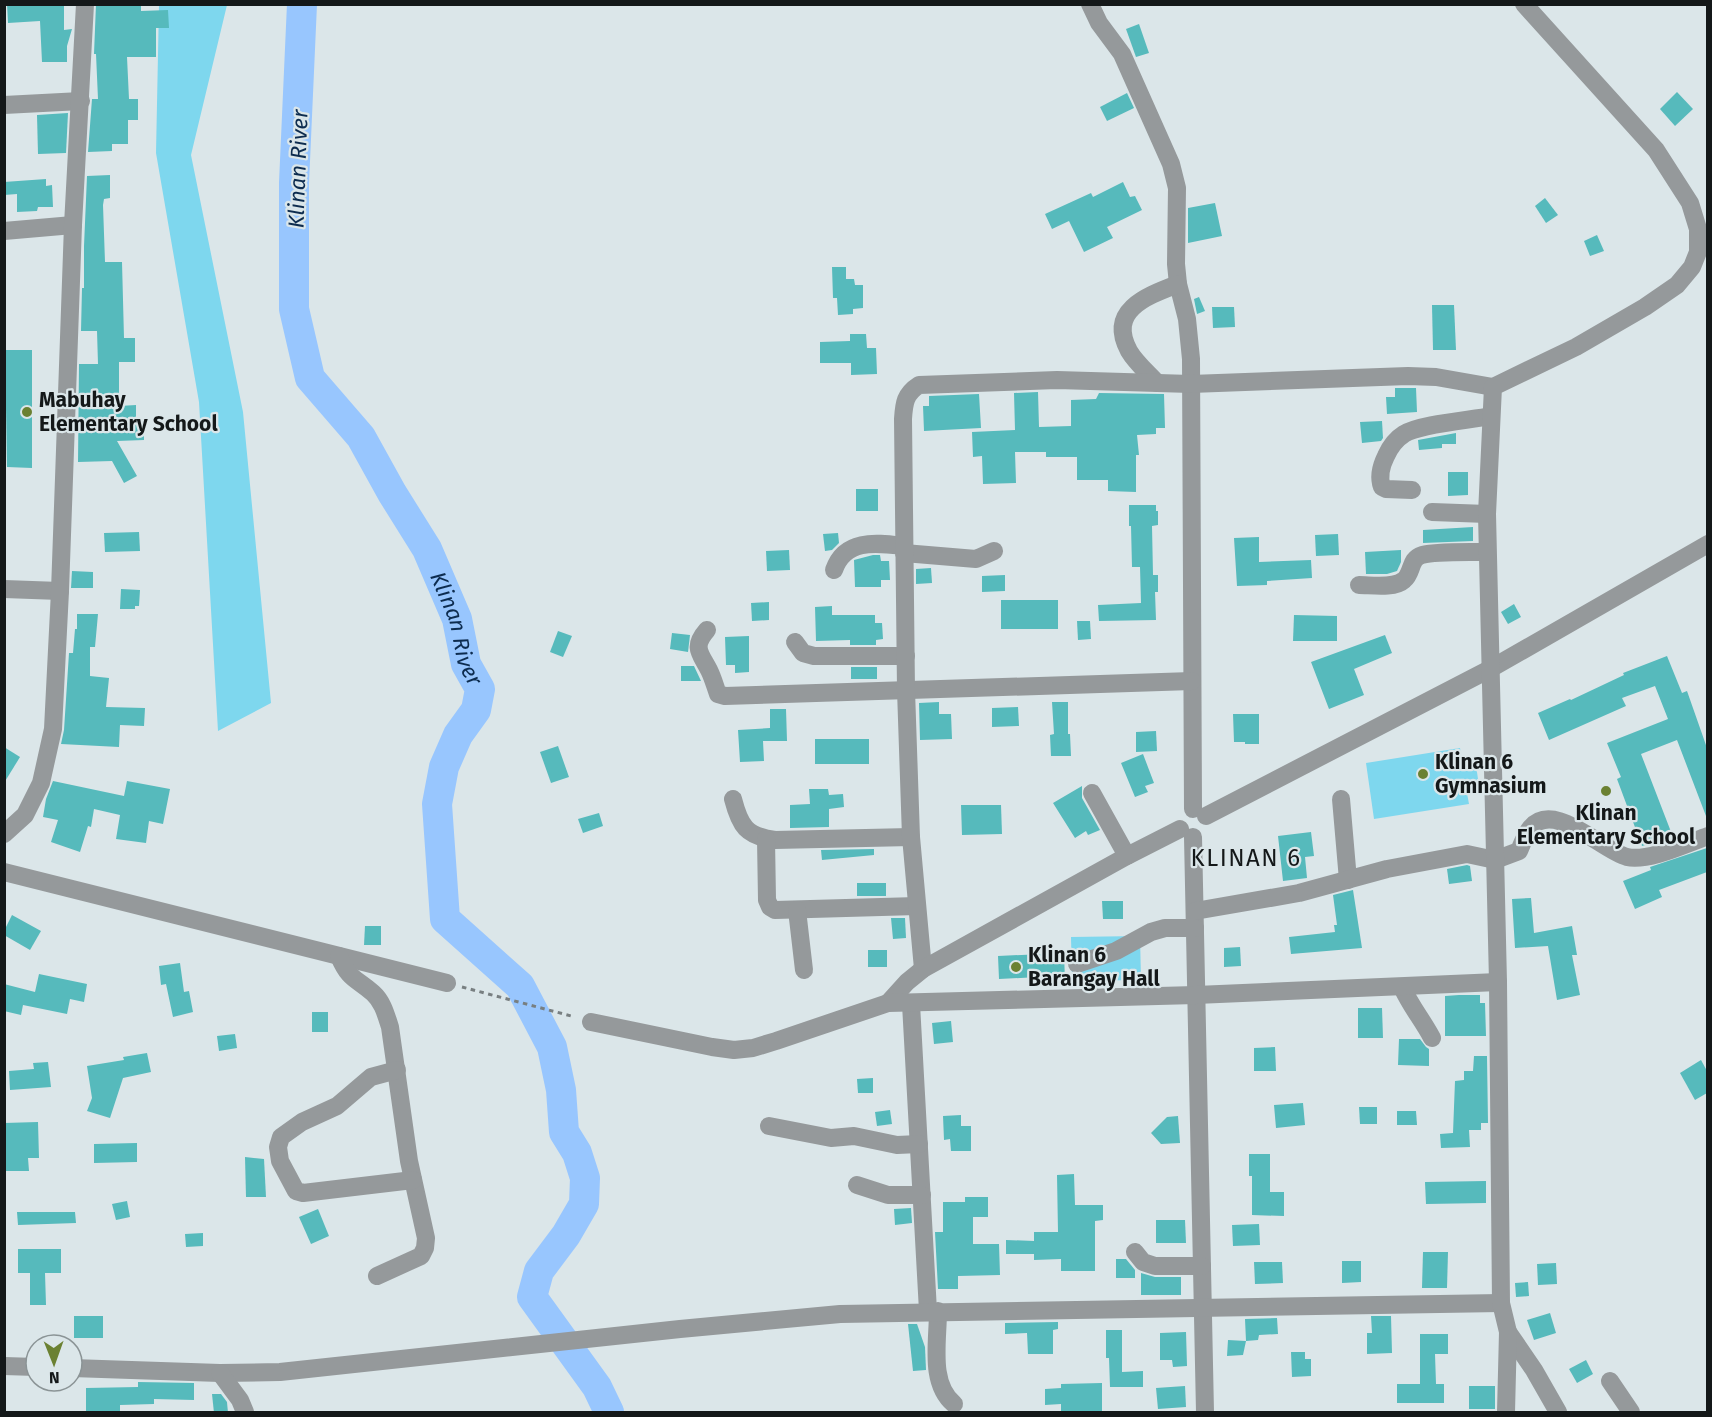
<svg xmlns="http://www.w3.org/2000/svg" width="1712" height="1417" viewBox="0 0 1712 1417" font-family="'Fira Sans',sans-serif">
  <style>
    .green { fill: #7ed7ee }
    .lines { fill: none; stroke-linecap: round; stroke-linejoin: round }
    .river { stroke: #98c6fe; stroke-width: 30 }
    .building { fill: #56babc }
    .path { stroke: #787f81; stroke-width: 3; stroke-dasharray: 4.5 4.5; stroke-linecap: butt }
    .minor { stroke: #95999b; stroke-width: 18 }
    .poi-dot { fill: #6b8132; stroke: #dbe6e9; stroke-width: 2 }
    .labels { text-anchor: middle; dominant-baseline: central; stroke-width: 4.5; stroke-linejoin: round; paint-order: stroke }
    .poi-label { font-size: 21px; font-weight: bold; fill: #141819; stroke: #dbe6e9; text-anchor: start }
    .water-label { font-size: 22px; font-style: italic; fill: #0d2c4f; stroke: #dbe6e9 }
    .quarter-label { font-size: 24px; letter-spacing: 1.5px; fill: #141819; stroke: #dbe6e9 }
  </style>
  <rect width="100%" height="100%" fill="#dbe6e9"/>
  <g class="green">
    <polygon points="159,5 227,5 191,155 243,412 271,703 218,731 199,402 156,153"/>
    <polygon points="1460,748 1462,760 1475,758 1479,786 1466,788 1469,804 1374,819 1366,763"/>
    <polygon points="1140,936 1141,980 1072,981 1071,937"/>
  </g>
  <g class="lines">
    <path class="river" id="s1" d="M302 4 294 183V309L310 378 361 437 392 493 427 549 457 619 466 664 480 689 476 710 458 735 444 767 437 804 445 919 520 986 552 1047 561 1090 564 1132 577 1153 585 1178 584 1204 566 1235 539 1271 532 1297 597 1387 609 1412"/>
  </g>
  <g class="building">
    <polygon points="7,4 64,4 64,30 72,29 67,46 67,62 42,62 40,21 8,23"/>
    <polygon points="96,4 141,4 141,11 168,10 169,28 156,28 156,57 127,57 129,99 138,99 138,120 128,120 128,144 112,144 112,151 88,152 92,99 98,99 96,54 94,54"/>
    <polygon points="1139,24 1149,53 1136,57 1126,29"/>
    <polygon points="1677,92 1693,109 1675,126 1660,109"/>
    <polygon points="1127,93 1134,108 1107,121 1100,107"/>
    <polygon points="68,113 66,153 38,154 37,115"/>
    <polygon points="110,175 110,198 104,199 103,205 105,262 122,262 124,338 135,338 135,362 119,362 119,406 136,405 136,421 144,420 144,440 117,441 137,476 124,483 112,461 78,462 79,364 98,364 97,331 81,331 82,288 84,288 84,246 87,176"/>
    <polygon points="46,179 46,186 52,185 53,207 38,207 37,211 17,212 17,194 4,195 4,182"/>
    <polygon points="1123,182 1130,197 1135,196 1142,210 1107,227 1113,238 1084,252 1069,221 1052,229 1045,214 1091,193 1093,197"/>
    <polygon points="1545,198 1558,215 1546,223 1535,206"/>
    <polygon points="1215,203 1222,236 1188,243 1188,208"/>
    <polygon points="1597,235 1604,251 1590,256 1584,241"/>
    <polygon points="832,267 846,267 846,279 854,279 855,285 863,285 863,308 853,309 853,314 838,315 837,298 833,298"/>
    <polygon points="1199,297 1205,311 1197,314 1194,299"/>
    <polygon points="1432,305 1454,305 1456,350 1433,350"/>
    <polygon points="1212,307 1234,307 1235,327 1213,328"/>
    <polygon points="850,334 866,334 867,348 876,348 877,374 851,375 851,363 820,363 820,342 850,341"/>
    <polygon points="5,350 32,350 32,468 7,467"/>
    <polygon points="1395,388 1416,388 1417,412 1387,414 1386,397 1395,397"/>
    <polygon points="1038,392 1039,427 1071,426 1071,400 1096,399 1099,393 1164,394 1165,428 1156,428 1156,434 1137,435 1139,455 1136,455 1136,492 1108,491 1108,480 1077,480 1077,457 1046,457 1046,452 1015,452 1016,483 983,484 982,456 973,457 972,432 1015,430 1014,393"/>
    <polygon points="979,394 981,428 924,431 923,406 929,406 929,396"/>
    <polygon points="1382,421 1383,438 1381,441 1362,443 1360,422"/>
    <polygon points="1456,433 1456,444 1442,444 1442,448 1419,450 1418,440"/>
    <polygon points="1448,472 1468,472 1468,495 1448,496"/>
    <rect x="856" y="489" width="22" height="22"/>
    <polygon points="1129,505 1156,505 1156,511 1158,511 1158,525 1152,526 1153,575 1158,575 1158,592 1155,592 1156,620 1099,621 1098,605 1141,603 1140,567 1132,567 1131,526 1129,526"/>
    <polygon points="1473,527 1473,541 1423,543 1423,530"/>
    <polygon points="139,532 140,551 105,552 104,533"/>
    <polygon points="838,533 839,543 832,550 825,551 823,534"/>
    <polygon points="1338,534 1339,555 1316,556 1315,535"/>
    <polygon points="1259,537 1259,562 1311,560 1312,578 1267,581 1267,585 1237,586 1234,538"/>
    <polygon points="789,550 790,570 767,571 766,551"/>
    <polygon points="1401,550 1401,562 1397,571 1387,574 1366,574 1365,552"/>
    <polygon points="873,555 880,555 881,561 889,561 890,580 881,580 881,587 855,587 854,560"/>
    <polygon points="931,568 932,583 916,584 916,569"/>
    <polygon points="72,571 93,572 93,588 71,588"/>
    <polygon points="1005,575 1005,591 982,592 982,576"/>
    <polygon points="121,589 140,590 139,606 135,606 135,609 120,609"/>
    <rect x="1001" y="600" width="57" height="29"/>
    <polygon points="769,602 769,620 752,621 751,603"/>
    <polygon points="1514,604 1521,617 1508,624 1501,612"/>
    <polygon points="832,606 832,615 875,615 875,623 882,623 883,639 876,640 876,645 850,645 850,640 816,641 815,607"/>
    <polygon points="77,614 98,614 95,647 90,647 90,676 109,678 106,707 145,708 144,726 120,725 119,747 61,744 64,730 69,653 73,653 75,629 77,629"/>
    <polygon points="1294,615 1337,616 1337,641 1293,641"/>
    <polygon points="1077,621 1090,621 1091,639 1078,640"/>
    <polygon points="558,631 572,636 563,657 550,652"/>
    <polygon points="672,633 690,635 688,652 670,649"/>
    <polygon points="1385,635 1392,653 1354,669 1364,695 1329,709 1311,662"/>
    <polygon points="749,636 749,672 735,673 735,665 726,665 725,637"/>
    <polygon points="1667,656 1682,693 1687,691 1707,748 1707,816 1706,816 1677,740 1641,754 1673,837 1642,846 1617,779 1621,777 1607,743 1668,719 1655,686 1622,698 1626,706 1549,740 1538,713 1570,699 1571,700 1624,675 1623,673"/>
    <polygon points="681,666 694,666 701,681 681,681"/>
    <rect x="851" y="667" width="26" height="12"/>
    <polygon points="939,702 939,714 951,714 952,739 920,740 919,703"/>
    <polygon points="1052,702 1068,702 1068,734 1070,734 1071,756 1051,756 1050,735 1054,734"/>
    <polygon points="1018,707 1019,726 992,727 992,708"/>
    <polygon points="770,709 786,709 787,741 763,741 764,761 740,762 738,730 770,728"/>
    <polygon points="1233,714 1259,714 1259,744 1245,744 1245,742 1234,742"/>
    <polygon points="1156,731 1157,751 1136,752 1136,732"/>
    <rect x="815" y="739" width="54" height="25"/>
    <polygon points="558,746 569,777 551,783 540,752"/>
    <polygon points="4,747 20,757 4,783"/>
    <polygon points="1143,754 1154,783 1145,786 1148,792 1135,797 1121,763"/>
    <polygon points="53,781 124,796 127,781 170,789 163,824 149,821 146,843 116,839 120,815 94,809 91,827 88,826 80,852 51,842 58,820 43,817 46,799"/>
    <polygon points="1082,786 1082,798 1100,830 1088,835 1086,831 1075,838 1053,803"/>
    <polygon points="809,789 828,789 829,795 843,794 844,807 829,809 829,827 790,828 790,805 810,804"/>
    <polygon points="961,805 1001,805 1002,834 962,835"/>
    <polygon points="599,813 603,826 583,833 578,819"/>
    <polygon points="1311,832 1314,856 1305,857 1307,878 1283,881 1278,836"/>
    <polygon points="1707,848 1707,872 1659,890 1662,897 1635,909 1623,881 1651,870 1650,867"/>
    <polygon points="874,849 874,855 822,860 821,850"/>
    <polygon points="1467,865 1470,866 1472,881 1449,884 1447,869"/>
    <rect x="857" y="883" width="29" height="13"/>
    <polygon points="1353,890 1362,948 1291,954 1289,937 1335,932 1334,925 1337,925 1333,895"/>
    <polygon points="1531,898 1534,933 1572,926 1577,955 1572,955 1580,995 1557,1000 1548,946 1515,948 1512,899"/>
    <polygon points="1102,901 1123,901 1123,919 1103,919"/>
    <polygon points="12,915 41,931 30,950 4,935 4,931"/>
    <polygon points="891,918 905,918 906,938 893,939"/>
    <polygon points="365,926 381,926 381,945 364,945"/>
    <polygon points="1240,947 1241,966 1224,967 1224,948"/>
    <rect x="868" y="950" width="19" height="17"/>
    <polygon points="1064,953 1065,981 1038,981 1038,977 999,979 998,956"/>
    <polygon points="180,963 184,992 189,991 193,1012 173,1017 166,984 161,985 159,966"/>
    <polygon points="39,974 87,984 84,1002 70,999 67,1014 23,1005 21,1015 4,1011 4,984 35,992"/>
    <polygon points="1459,995 1480,995 1480,1003 1485,1003 1486,1036 1445,1036 1445,996"/>
    <polygon points="1358,1008 1382,1008 1383,1038 1358,1038"/>
    <rect x="312" y="1012" width="16" height="20"/>
    <polygon points="951,1021 953,1042 934,1044 932,1023"/>
    <polygon points="235,1034 237,1048 219,1051 217,1036"/>
    <polygon points="1399,1039 1420,1039 1426,1047 1429,1049 1429,1066 1398,1065"/>
    <polygon points="1275,1047 1276,1071 1254,1071 1254,1048"/>
    <polygon points="147,1053 151,1072 123,1078 110,1118 87,1111 92,1098 87,1066 124,1060 123,1057"/>
    <polygon points="1474,1056 1487,1056 1488,1123 1481,1123 1481,1130 1469,1130 1470,1147 1441,1148 1440,1134 1453,1133 1455,1081 1464,1080 1464,1071 1473,1071"/>
    <polygon points="1701,1060 1707,1071 1707,1093 1695,1100 1680,1073"/>
    <polygon points="48,1062 51,1087 10,1090 9,1071 34,1069 33,1063"/>
    <polygon points="873,1078 873,1093 858,1093 857,1079"/>
    <polygon points="1303,1103 1305,1125 1276,1128 1274,1105"/>
    <polygon points="1359,1107 1377,1107 1377,1124 1360,1124"/>
    <polygon points="890,1110 892,1124 877,1126 875,1112"/>
    <polygon points="1397,1111 1416,1111 1417,1125 1397,1125"/>
    <polygon points="961,1115 961,1126 971,1126 971,1151 951,1151 950,1139 944,1140 943,1116"/>
    <polygon points="1178,1116 1180,1143 1161,1144 1151,1133 1167,1117"/>
    <polygon points="38,1122 39,1158 28,1158 29,1171 6,1171 4,1123"/>
    <polygon points="137,1143 137,1162 94,1163 94,1144"/>
    <polygon points="1249,1154 1270,1154 1270,1192 1284,1192 1284,1216 1252,1215 1252,1176 1249,1176"/>
    <polygon points="245,1157 264,1159 266,1197 246,1197"/>
    <polygon points="1074,1174 1075,1205 1103,1205 1103,1220 1095,1221 1095,1271 1061,1271 1061,1259 1034,1260 1034,1254 1006,1254 1006,1240 1034,1241 1034,1232 1058,1232 1057,1175"/>
    <polygon points="1486,1181 1486,1203 1426,1204 1425,1182"/>
    <polygon points="965,1197 988,1197 988,1217 973,1217 973,1244 999,1244 1000,1275 958,1276 958,1289 938,1289 935,1232 943,1232 943,1202 965,1202"/>
    <polygon points="127,1201 130,1217 116,1220 112,1204"/>
    <polygon points="911,1208 912,1223 895,1225 894,1209"/>
    <polygon points="318,1209 329,1236 311,1244 299,1217"/>
    <polygon points="17,1212 75,1212 76,1223 18,1225"/>
    <polygon points="1156,1220 1185,1220 1186,1243 1156,1243"/>
    <polygon points="1259,1224 1260,1245 1233,1246 1232,1225"/>
    <polygon points="203,1233 203,1246 186,1247 185,1234"/>
    <polygon points="18,1249 61,1249 61,1273 45,1273 46,1305 30,1305 30,1273 18,1273"/>
    <polygon points="1423,1252 1448,1252 1447,1288 1422,1288"/>
    <polygon points="1116,1259 1126,1259 1135,1270 1135,1278 1116,1278"/>
    <polygon points="1342,1261 1361,1261 1361,1282 1342,1283"/>
    <polygon points="1254,1262 1282,1262 1283,1283 1255,1284"/>
    <polygon points="1556,1263 1557,1284 1538,1285 1537,1264"/>
    <polygon points="1141,1273 1155,1277 1181,1277 1181,1295 1141,1295"/>
    <polygon points="1528,1282 1529,1296 1516,1297 1515,1283"/>
    <polygon points="1550,1313 1556,1333 1534,1340 1527,1320"/>
    <rect x="74" y="1316" width="29" height="22"/>
    <polygon points="1371,1316 1391,1316 1392,1353 1367,1354 1367,1333 1372,1333"/>
    <polygon points="1277,1318 1278,1334 1259,1335 1258,1340 1246,1341 1245,1319"/>
    <polygon points="1058,1322 1058,1329 1053,1330 1053,1354 1028,1354 1027,1333 1005,1334 1005,1323"/>
    <polygon points="908,1324 917,1324 925,1347 926,1370 913,1371"/>
    <polygon points="1106,1330 1122,1330 1122,1372 1143,1371 1143,1387 1110,1387 1109,1358 1106,1358"/>
    <polygon points="1186,1332 1187,1366 1173,1367 1172,1360 1160,1360 1160,1333"/>
    <polygon points="1420,1334 1448,1334 1448,1354 1435,1354 1436,1384 1444,1384 1444,1403 1397,1403 1397,1384 1420,1384"/>
    <polygon points="1228,1340 1246,1341 1243,1355 1227,1356"/>
    <polygon points="1291,1352 1305,1352 1305,1359 1311,1359 1311,1376 1292,1377"/>
    <polygon points="1586,1360 1593,1374 1577,1383 1569,1369"/>
    <polygon points="138,1382 194,1383 194,1400 154,1399 154,1404 120,1405 120,1413 86,1413 86,1388 138,1387"/>
    <polygon points="1102,1383 1102,1413 1061,1413 1061,1404 1045,1405 1045,1389 1061,1388 1061,1384"/>
    <polygon points="1185,1386 1186,1407 1158,1409 1156,1388"/>
    <rect x="1469" y="1386" width="26" height="23"/>
    <polygon points="212,1394 221,1394 227,1402 228,1413 214,1413"/>
  </g>
  <g class="lines">
    <polyline class="path" points="462,987 575,1017"/>
    <g class="minor">
      <polyline points="1090,4 1099,23 1122,54 1171,164 1177,188 1176,264 1178,284 1187,319 1191,359 1193,809"/>
      <polyline points="4,105 81,101"/>
      <polyline points="4,231 73,225"/>
      <path d="M1157 383C1148 373 1136 363 1129 351 1107 310 1147 296 1178 284"/>
      <path d="M1412 490 1386 489 1382 487C1378 476 1381 466 1386 456 1390 447 1396 439 1404 434 1419 424 1471 420 1491 416"/>
      <polyline points="1432,512 1487,514"/>
      <polyline points="904,553 976,559 994,551"/>
      <path d="M834 570C845 538 877 543 904 546"/>
      <path d="M1359 585C1371 585 1394 589 1404 580 1413 573 1409 559 1422 555 1434 551 1473 552 1487 552"/>
      <polyline points="4,589 60,591"/>
      <path d="M707 630C692 647 700 653 709 670 713 678 715 686 718 694L725 696 1192 681"/>
      <polyline points="795,642 803,653 814,656 906,656"/>
      <polyline points="1092,793 1127,856"/>
      <path d="M733 799C740 826 746 836 775 840L911 837"/>
      <polyline points="1341,799 1348,880"/>
      <polyline points="1206,816 1490,669 1708,544"/>
      <polyline points="4,834 25,815 41,783 53,729 60,591 73,225 85,4"/>
      <polyline points="1193,837 1205,1412"/>
      <polyline points="766,839 767,900 770,907 775,910 917,906"/>
      <polyline points="4,872 447,983"/>
      <polyline points="797,910 804,970"/>
      <path d="M1195 911 1299 893 1387 869 1467 854 1495 860 1519 851C1522 844 1525 836 1529 830 1552 797 1602 851 1627 857 1648 862 1688 843 1708 836"/>
      <path d="M339 956C349 980 356 978 373 993 383 1002 386 1015 390 1027L409 1161 426 1238 425 1248 421 1256 377 1276"/>
      <polyline points="1077,964 1116,951 1151,932 1165,928 1195,928"/>
      <path d="M923 969 911 837 906 690 903 419C904 403 905 394 919 385L1057 380 1191 384 1408 376 1436 377 1493 387"/>
      <path d="M1402 987C1411 1007 1422 1019 1432 1038"/>
      <polyline points="888,1003 907,982 923,969 1127,856 1180,829"/>
      <polyline points="911,1004 928,1311"/>
      <polyline points="591,1022 712,1047 734,1050 753,1048 776,1041 888,1003 1196,995 1498,982"/>
      <polyline points="397,1070 371,1077 337,1106 302,1122 281,1137 278,1147 280,1161 296,1191 303,1193 413,1180"/>
      <polyline points="769,1126 831,1138 854,1136 897,1145 919,1144"/>
      <polyline points="857,1185 888,1195 922,1195"/>
      <polyline points="1135,1252 1143,1262 1155,1266 1202,1266"/>
      <path d="M938 1311C938 1342 929 1383 954 1404"/>
      <polyline points="1508,1332 1534,1370 1558,1412"/>
      <polyline points="4,1366 36,1367"/>
      <polyline points="72,1368 220,1373 280,1372 680,1329 840,1314 1501,1303"/>
      <polyline points="220,1373 240,1400 245,1412"/>
      <polyline points="1610,1381 1631,1412"/>
      <polyline points="1506,1412 1508,1332 1501,1303 1498,982 1487,514 1493,387 1576,347 1645,307 1677,285 1692,267 1698,252 1698,229 1690,203 1656,150 1524,4"/>
    </g>
  </g>
  <g class="poi-dot">
    <circle cx="27" cy="412" r="6"/>
    <circle cx="1423" cy="774" r="6"/>
    <circle cx="1606" cy="791" r="6"/>
    <circle cx="1016" cy="967" r="6"/>
  </g>
  <g class="labels">
    <g class="poi-label">
      <text x="39" y="400">Mabuhay<tspan x="39" dy="24">Elementary School</tspan></text>
      <text x="1435" y="762">Klinan 6<tspan x="1435" dy="24">Gymnasium</tspan></text>
      <text x="1606" y="813" text-anchor="middle">Klinan<tspan x="1606" dy="24">Elementary School</tspan></text>
      <text x="1028" y="955">Klinan 6<tspan x="1028" dy="24">Barangay Hall</tspan></text>
    </g>
    <g class="water-label">
      <text transform="translate(298 169) rotate(-88)">Klinan River</text>
      <text stroke="none"><textPath href="#s1" startOffset="669">Klinan River</textPath></text>
    </g>
    <g class="quarter-label">
      <text x="1246" y="858">KLINAN 6</text>
    </g>
  </g>
  <rect width="1712" height="1417" fill="none" stroke="#141819" stroke-width="12"/>
  <g transform="translate(54 1363) rotate(179)"><circle r="28" fill="#dbe6e9" stroke="#8b9496" stroke-width="1.5"/>
  <path d="M0-4.5L10 22L0 15L-10 22Z" fill="#6b8132"/>
  <text y="-9" font-size="16" font-weight="bold" text-anchor="middle" fill="#141819">N</text>
  </g>
</svg>
